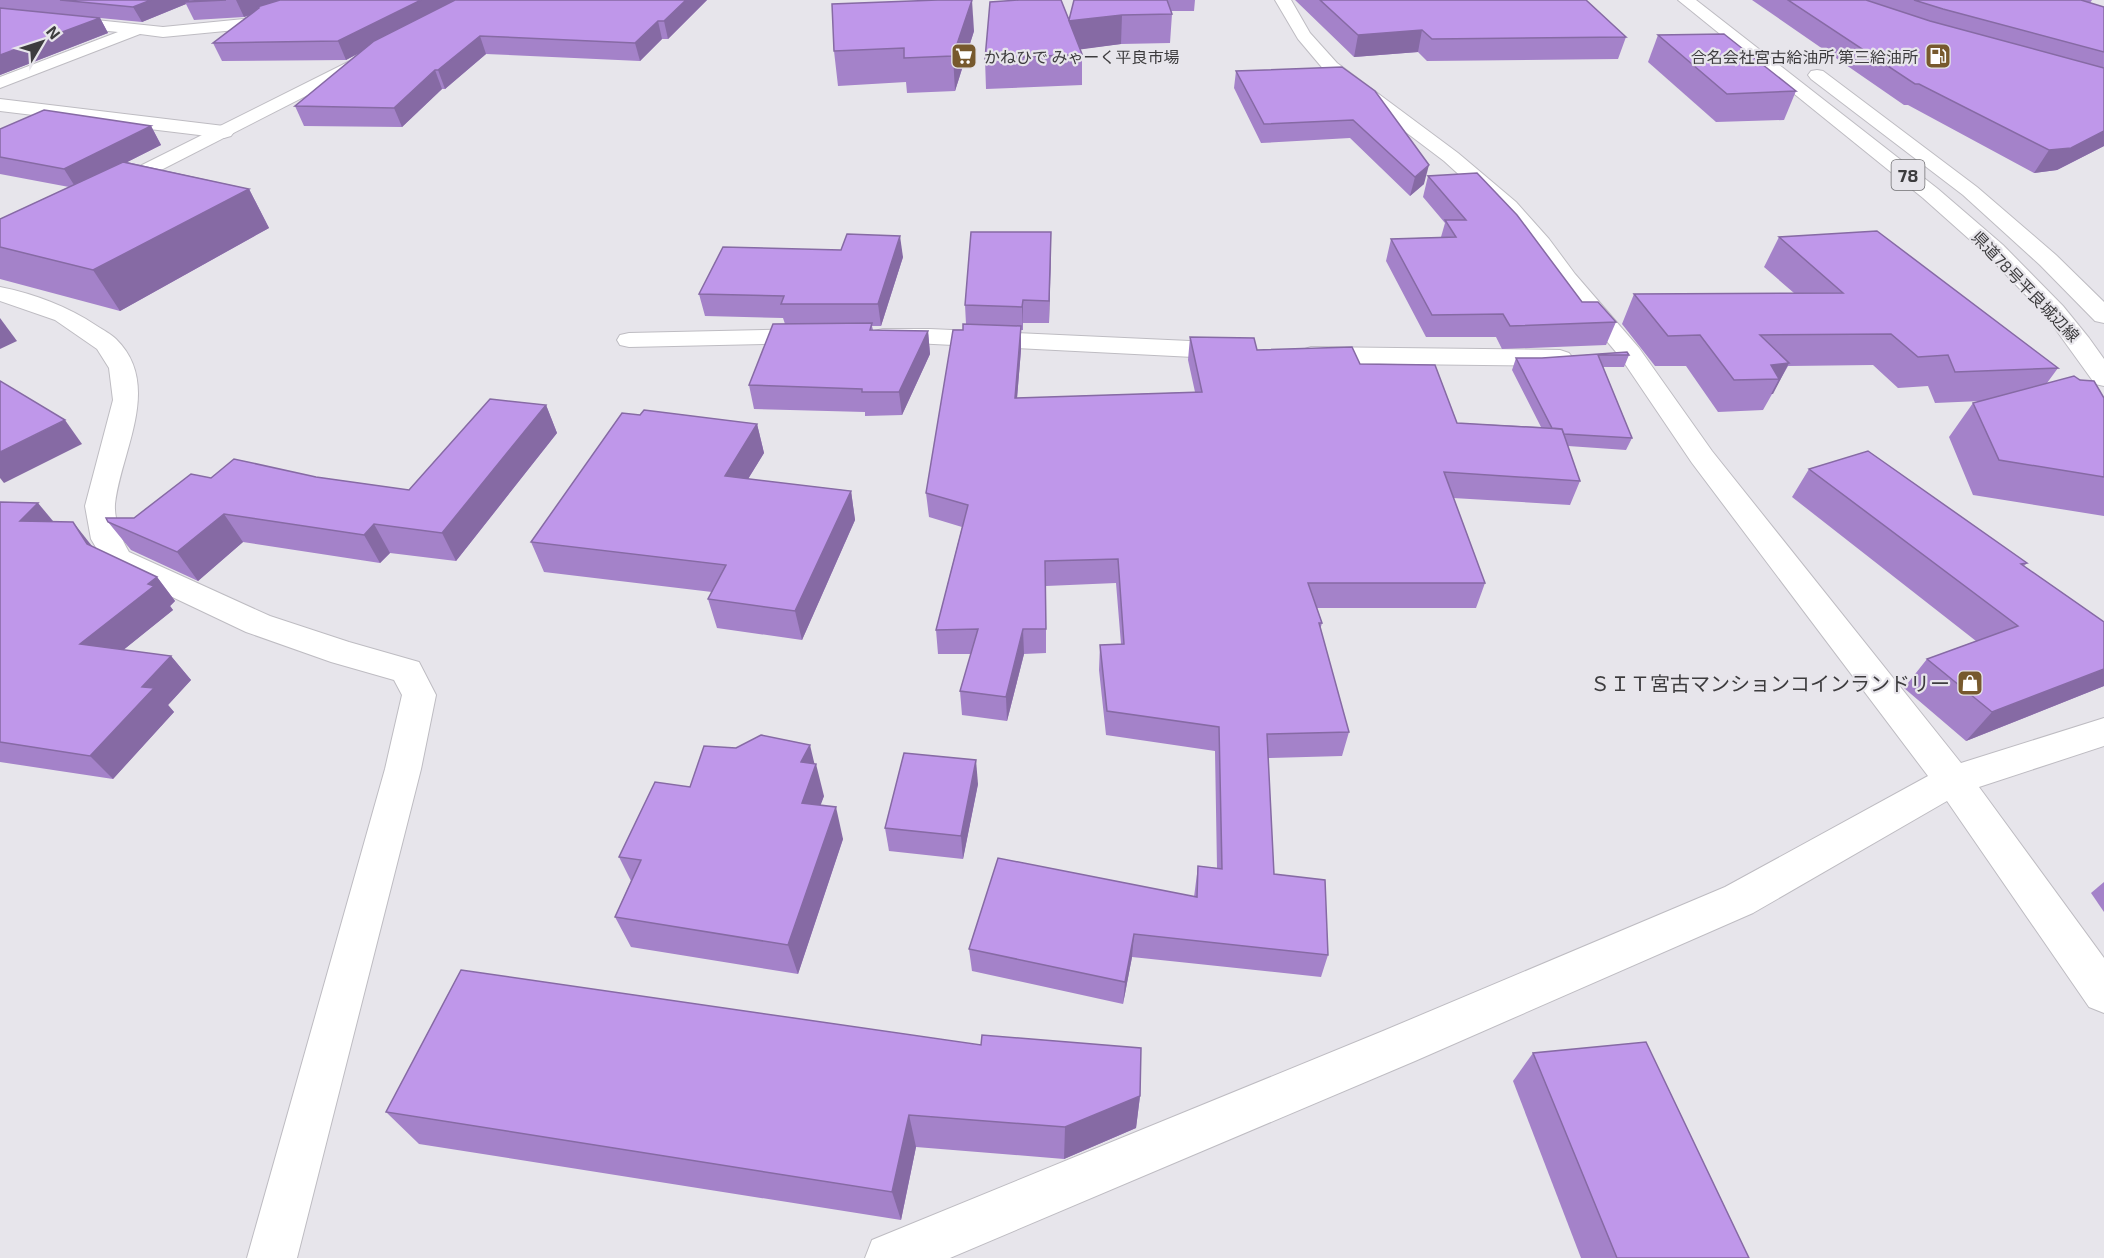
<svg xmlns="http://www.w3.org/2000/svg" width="2104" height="1258" viewBox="0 0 2104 1258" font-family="'Exo 2','Noto Sans JP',sans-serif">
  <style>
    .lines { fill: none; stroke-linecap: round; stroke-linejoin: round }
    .street-casing { stroke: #bebcc2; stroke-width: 2 }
    .secondary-casing { stroke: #bebcc2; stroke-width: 2 }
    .primary-casing { stroke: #bebcc2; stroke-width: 2 }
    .street { fill: #fff; fill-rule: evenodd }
    .secondary { fill: #fff; fill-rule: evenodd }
    .primary { fill: #fff; fill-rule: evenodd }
    .wall { fill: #a482c9 }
    .shaded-wall { fill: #866aa4 }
    .building { fill: #bf97ea; stroke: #866aa4; stroke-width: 1.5 }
    .labels { text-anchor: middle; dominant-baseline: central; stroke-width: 4.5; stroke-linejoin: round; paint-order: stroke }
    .far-poi-label { font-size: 16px; fill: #3d3c3e; stroke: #e7e5eb; text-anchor: start }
    .far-street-label { font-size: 16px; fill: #3d3c3e; stroke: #e7e5eb }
    .shield { fill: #e7e5eb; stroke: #706f72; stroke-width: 1.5 }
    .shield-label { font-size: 18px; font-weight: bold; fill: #3d3c3e }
    .poi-label { font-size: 20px; fill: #3d3c3e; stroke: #e7e5eb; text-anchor: end }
  </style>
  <rect width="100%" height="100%" fill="#e7e5eb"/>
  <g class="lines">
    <g class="street-casing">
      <g id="street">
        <polygon points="303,0 327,0 324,3 246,29 163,37 140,34 0,88 0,77 118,32 0,20 0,10 163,27 244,19"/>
        <polygon points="1275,0 1291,0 1310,33 1337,63 1458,153 1516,202 1549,239 1575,274 1639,348 1712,451 1961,763 2104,718 2104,746 1979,787 2104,958 2104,1013 2089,1007 1947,801 1753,913 1415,1061 950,1258 865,1258 872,1240 1383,1031 1725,887 1928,776 1692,463 1621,358 1559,284 1533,249 1500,212 1444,161 1325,71 1298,39"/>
        <polygon points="0,99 224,126 231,128 234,132 231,136 224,138 0,111"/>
        <path d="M0 287C35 294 67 306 97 326 103 330 111 334 116 339 163 385 121 451 115 504 114 519 121 539 129 552L270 616 349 642 419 662 436 695 421 769 297 1258H247L385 769 402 695 394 680 331 662 246 632 107 566 91 539 85 506 113 400 109 368 97 349 55 320 0 301Z"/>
        <polygon points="813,329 822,331 825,336 822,341 813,343 629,347 620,345 617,340 620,335 629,333"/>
        <polygon points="883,329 930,329 1233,343 1242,346 1246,351 1242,356 1233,359 874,341 871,336 874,331"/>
        <polygon points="1311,347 1560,350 1569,353 1573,358 1569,363 1560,366 1311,363 1302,360 1298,355 1302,350"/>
      </g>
    </g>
    <g class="secondary-casing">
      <polygon id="secondary" points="372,50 378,51 381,55 378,59 118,192 111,194 104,192 101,188 104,184"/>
    </g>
    <g class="primary-casing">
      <g id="primary">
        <polygon points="1678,0 1696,0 1938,189 2003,245 2063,306 2089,338 2104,359 2104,386 2095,384 2046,316 1987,255 1923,198"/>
        <polygon points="1817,70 1823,71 1977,187 2056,255 2104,302 2104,323 2095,321 2040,265 1963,195 1811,79 1808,75 1811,71"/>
      </g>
    </g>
    <use href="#street" class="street"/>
    <use href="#secondary" class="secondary"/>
    <use href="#primary" class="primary"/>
  </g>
  <g class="wall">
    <polygon points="0,0 707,0 668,39 662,39 640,61 486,54 445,89 442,89 402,127 304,126 295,106 362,51 346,60 222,61 213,43 250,15 244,17 194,20 186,4 142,22 100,18 108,33 0,75"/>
    <polygon points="1017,0 1061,0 1069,20 1074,0 1195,0 1194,11 1171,11 1172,14 1170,43 1121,44 1080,49 1082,54 1082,85 986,89 985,59"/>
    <polygon points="1295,0 1586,0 1626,37 1618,59 1427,61 1418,52 1354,57"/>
    <polygon points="1752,0 2092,0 2090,3 2104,7 2104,146 2057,170 2034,173 1908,105 1904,105"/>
    <polygon points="974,31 955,91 907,93 906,82 838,86 834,51"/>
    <polygon points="1658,35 1796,91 1784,120 1716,122 1648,62"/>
    <polygon points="1342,67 1424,184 1410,196 1350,138 1261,143 1234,88 1236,71"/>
    <polygon points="151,126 161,145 127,162 249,189 269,228 120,311 0,279 0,219 69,187 0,174 0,129"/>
    <polygon points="1428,176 1582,302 1616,322 1606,345 1502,349 1496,337 1426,337 1386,261 1391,239 1441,237 1445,223 1423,197"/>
    <polygon points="1051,232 1049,323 1023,323 1023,330 1021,330 1021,350 1017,398 1195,392 1188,360 1190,337 1257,350 1360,364 1457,423 1541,427 1512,370 1516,358 1542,358 1627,352 1629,355 1624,367 1603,367 1632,438 1626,450 1568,446 1580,481 1570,505 1453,498 1485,583 1476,608 1317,608 1322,623 1320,630 1349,732 1342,756 1268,758 1274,874 1328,955 1321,977 1132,957 1123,1004 972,971 969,949 1194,897 1198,866 1217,868 1215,751 1106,735 1099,670 1100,645 1121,644 1116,583 1046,586 1046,653 1024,654 1007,721 962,715 960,691 971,654 938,654 936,630 962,527 929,517 926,493 963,330 966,324 965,305"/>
    <polygon points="1779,237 2058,368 2047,383 2104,398 2104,516 1973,495 1949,437 1973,403 1981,401 1935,403 1928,386 1898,388 1873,365 1788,366 1763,410 1718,412 1686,366 1655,366 1622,324 1634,294 1794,293 1764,267"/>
    <polygon points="903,257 881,326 872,326 873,330 928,331 930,354 902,415 865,416 865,412 754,409 749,385 785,324 783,318 705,316 699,294"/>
    <polygon points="546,405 557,433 456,561 390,553 380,563 243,542 198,581 131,550 108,522 134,518 211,478 316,477 409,490"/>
    <polygon points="640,415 757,424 764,453 748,479 851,491 855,520 802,640 717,628 708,599 712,592 544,572 531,542"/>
    <polygon points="1809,469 2027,563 2024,566 2104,622 2104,686 1966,741 1904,688 1927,659 1976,641 1792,497"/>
    <polygon points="0,502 54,522 93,547 157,577 175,601 170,606 173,610 123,650 171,656 191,680 168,705 174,712 113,779 0,762"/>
    <polygon points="978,784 963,859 889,851 885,828"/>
    <polygon points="690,787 824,796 820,805 843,839 798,974 631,947 615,917 631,881 619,857"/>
    <polygon points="2104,882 2104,912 2091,893"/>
    <polygon points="1533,1053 1749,1258 1581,1258 1513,1081"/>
    <polygon points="1140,1096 1136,1128 1064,1159 916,1147 901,1220 419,1144 386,1112"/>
  </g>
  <g class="shaded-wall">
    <polygon points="151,0 195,0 185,2 186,4 142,22 133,7"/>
    <polygon points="236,0 296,0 257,7 259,12 244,17"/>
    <polygon points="421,0 461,0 346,60 338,41"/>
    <polygon points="686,0 707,0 668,39 664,21"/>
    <polygon points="972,0 974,31 955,91 953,56"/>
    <polygon points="1122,15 1121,44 1069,51 1069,21"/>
    <polygon points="100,18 108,33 0,75 0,55"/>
    <polygon points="658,21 662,39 640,61 635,43"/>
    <polygon points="1422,30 1418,52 1354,57 1358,35"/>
    <polygon points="480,36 486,54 445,89 438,70"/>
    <polygon points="435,70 442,89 402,127 394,108"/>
    <polygon points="151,126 161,145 76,188 64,169"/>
    <polygon points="2104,131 2104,146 2057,170 2034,173 2049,150"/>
    <polygon points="1429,165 1424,184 1410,196 1415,177"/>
    <polygon points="249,189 269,228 120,311 93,270"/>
    <polygon points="1051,232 1051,254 1049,323 1049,301"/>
    <polygon points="900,236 903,257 881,326 878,304"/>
    <polygon points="1023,300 1023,330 1022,307"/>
    <polygon points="0,318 17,341 0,349"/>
    <polygon points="1021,326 1021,350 1015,422 1015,398"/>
    <polygon points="928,331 930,354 902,415 899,392"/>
    <polygon points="1789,363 1773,394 1771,394 1779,379 1771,365"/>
    <polygon points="546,405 557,433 456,561 442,533"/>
    <polygon points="65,420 82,444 4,483 0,478 0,452"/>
    <polygon points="757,424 764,453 732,505 725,476"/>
    <polygon points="851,491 855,520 802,640 795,611"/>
    <polygon points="38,503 58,527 20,521"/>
    <polygon points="224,514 243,542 198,581 177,552"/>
    <polygon points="73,522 92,546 106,568 87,544"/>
    <polygon points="374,524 390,553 380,563 364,535"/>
    <polygon points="157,577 175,601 170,606 173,610 101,668 80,644"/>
    <polygon points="1023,629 1024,654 1007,721 1006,697"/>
    <polygon points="171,656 191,680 168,705 174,712 113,779 90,756 142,687"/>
    <polygon points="2104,669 2104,686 1966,741 1992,712"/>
    <polygon points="810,745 815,766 816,764 824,796 810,834 802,803 801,762"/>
    <polygon points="976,760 978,784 963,859 961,836"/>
    <polygon points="836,807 843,839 798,974 788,945"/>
    <polygon points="1134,934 1132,957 1123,1004 1125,982"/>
    <polygon points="1140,1096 1136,1128 1064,1159 1065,1127"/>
    <polygon points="909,1115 916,1147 901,1220 892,1192"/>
  </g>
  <g class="building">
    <polygon points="60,0 151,0 133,7"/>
    <polygon points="189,0 226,0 185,2"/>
    <polygon points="280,0 421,0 338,41 213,43 259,8 257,7"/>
    <polygon points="455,0 686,0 664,21 658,21 635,43 480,36 438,70 435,70 394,108 295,106 374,41"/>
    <polygon points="938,0 972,0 953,56 904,58 904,48 834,51 832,4"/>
    <polygon points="1019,0 1061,0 1069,20 1074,0 1167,0 1172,14 1122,15 1069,21 1082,54 985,59 990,2"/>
    <polygon points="1320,0 1586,0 1626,37 1432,39 1422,30 1358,35"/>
    <polygon points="1788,0 1866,0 1930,21 2104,68 2104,131 2071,148 2049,150 1919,84 1915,84"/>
    <polygon points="1914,0 2081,0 2104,7 2104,52 1943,9"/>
    <polygon points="0,8 100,18 0,55"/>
    <polygon points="1724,34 1796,91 1727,94 1658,35"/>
    <polygon points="1342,67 1375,91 1429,165 1415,177 1353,120 1264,124 1236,71"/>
    <polygon points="44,110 151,126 64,169 0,157 0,129"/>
    <polygon points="123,162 249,189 93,270 0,247 0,219"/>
    <polygon points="1477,173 1517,215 1582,302 1598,302 1616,322 1510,326 1503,314 1432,315 1391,239 1456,237 1445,220 1466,220 1428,176"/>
    <polygon points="1877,231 2058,368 1955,372 1948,355 1918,357 1891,334 1760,335 1789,363 1771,365 1779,379 1734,380 1700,335 1668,336 1634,294 1843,293 1779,237"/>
    <polygon points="971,232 1051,232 1049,301 1023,300 1022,307 965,305"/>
    <polygon points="847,234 900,236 878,304 781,304 784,296 699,294 723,247 841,250"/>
    <polygon points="872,323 870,330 928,331 899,392 862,392 862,389 749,385 773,324"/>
    <polygon points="963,324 1021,326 1015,398 1202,392 1190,337 1254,338 1257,350 1352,347 1360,364 1435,365 1457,423 1562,429 1580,481 1444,472 1485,583 1308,583 1322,623 1319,623 1349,732 1267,734 1274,874 1325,880 1328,955 1134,934 1125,982 969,949 998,858 1197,897 1198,866 1222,869 1219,727 1107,711 1100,645 1124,644 1118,559 1045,561 1046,629 1023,629 1006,697 960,691 978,629 936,630 968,505 926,493 953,330 963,330"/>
    <polygon points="1627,352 1629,355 1598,355 1632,438 1564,434 1562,429 1552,428 1516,358 1542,358"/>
    <polygon points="2074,376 2080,380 2094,381 2104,398 2104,477 1999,460 1973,403"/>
    <polygon points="0,381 65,420 0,452"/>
    <polygon points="490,399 546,405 442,533 374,524 364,535 224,514 177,552 108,522 106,518 134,518 191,474 211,478 234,459 316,477 409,490"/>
    <polygon points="644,410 757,424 725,476 851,491 795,611 708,599 726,565 531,542 622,413 640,415"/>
    <polygon points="1868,451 2027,563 2021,564 2104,622 2104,669 1992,712 1927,659 2018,626 1809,469"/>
    <polygon points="0,502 38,503 20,521 73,522 87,544 157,577 148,584 154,586 80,644 171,656 142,687 154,688 90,756 0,742"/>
    <polygon points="761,735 810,745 801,762 816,764 802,803 836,807 788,945 615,917 641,860 619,857 655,782 690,787 704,746 736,748"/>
    <polygon points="904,753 976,760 961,836 885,828"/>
    <polygon points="461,970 981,1045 982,1035 1141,1048 1140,1096 1065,1127 909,1115 892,1192 386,1112"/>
    <polygon points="1646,1042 1749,1258 1617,1258 1533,1053"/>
  </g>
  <defs>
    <g id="supermarket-square" transform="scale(1.35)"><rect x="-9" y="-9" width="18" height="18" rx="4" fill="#77592d" stroke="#e7e5eb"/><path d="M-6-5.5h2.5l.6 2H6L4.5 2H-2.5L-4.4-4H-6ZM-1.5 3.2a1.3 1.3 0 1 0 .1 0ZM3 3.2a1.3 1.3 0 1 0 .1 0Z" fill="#fff"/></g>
    <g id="fuel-square" transform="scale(1.35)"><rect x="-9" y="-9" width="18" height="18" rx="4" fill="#77592d" stroke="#e7e5eb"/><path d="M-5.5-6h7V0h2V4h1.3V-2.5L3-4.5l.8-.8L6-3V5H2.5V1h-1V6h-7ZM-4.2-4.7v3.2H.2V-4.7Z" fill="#fff"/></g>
    <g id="shop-square" transform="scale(1.35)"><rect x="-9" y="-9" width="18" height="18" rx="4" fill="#77592d" stroke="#e7e5eb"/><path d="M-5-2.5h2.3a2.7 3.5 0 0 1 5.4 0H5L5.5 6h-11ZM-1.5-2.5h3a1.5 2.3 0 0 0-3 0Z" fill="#fff"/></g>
  </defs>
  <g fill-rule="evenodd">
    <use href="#supermarket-square" x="964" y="56"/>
    <use href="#fuel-square" x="1938" y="56"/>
    <use href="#shop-square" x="1970" y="683"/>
  </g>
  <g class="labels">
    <g class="far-poi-label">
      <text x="984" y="56">かねひで みゃーく平良市場</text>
      <text x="1918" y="56" text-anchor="end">合名会社宮古給油所 第三給油所</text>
    </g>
    <g class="far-street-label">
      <text transform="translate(2026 286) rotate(46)">県道78号平良城辺線</text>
    </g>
    <rect class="shield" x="1891.5" y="160" width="33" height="30" rx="4.5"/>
    <g class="shield-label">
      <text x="1908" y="175">78</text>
    </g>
    <g class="poi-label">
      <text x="1950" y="683">ＳＩＴ宮古マンションコインランドリー</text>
    </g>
  </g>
  <g transform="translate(42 42) rotate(51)" stroke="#e7e5eb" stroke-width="4.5" paint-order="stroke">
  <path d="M0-4.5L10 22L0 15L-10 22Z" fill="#3d3c3e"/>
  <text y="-9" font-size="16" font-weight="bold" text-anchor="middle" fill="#3d3c3e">N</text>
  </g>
</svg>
